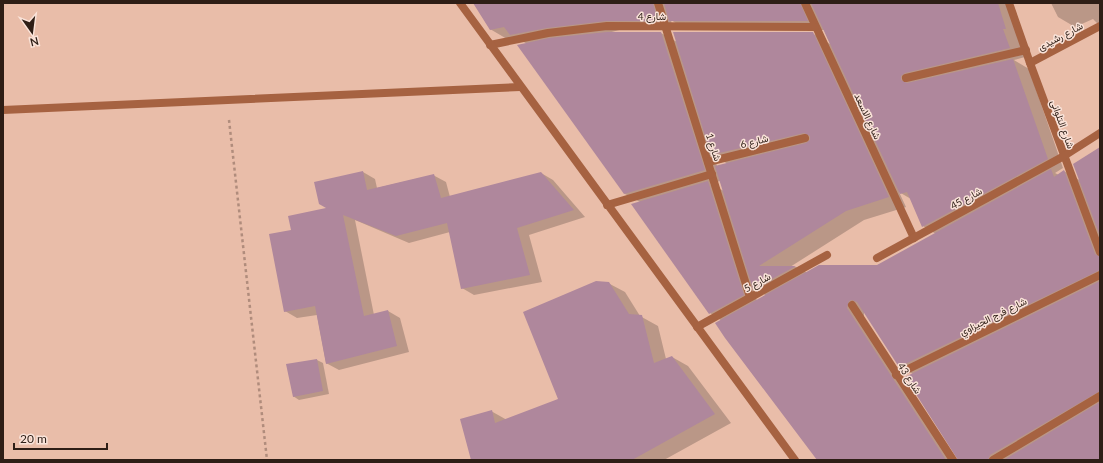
<svg xmlns="http://www.w3.org/2000/svg" width="1103" height="463" viewBox="0 0 1103 463" font-family="Lato,Vazirmatn,sans-serif">
  <style>
    .shadow { fill: #0003; fill-rule: evenodd }
    .building { fill: #af879c }
    .lines { fill: none; stroke-linecap: round; stroke-linejoin: round }
    .path { stroke: #b08c7c; stroke-width: 2.5; stroke-dasharray: 3 3; stroke-linecap: butt }
    .minor { stroke: #a66241; stroke-width: 8 }
    .tertiary { stroke: #a66241; stroke-width: 8 }
    .labels { text-anchor: middle; dominant-baseline: central; stroke-width: 3; stroke-linejoin: round; paint-order: stroke }
    .street-label { font-size: 10px; fill: #2e1e16; stroke: #fae3d9 }
  </style>
  <rect width="100%" height="100%" fill="#e9bda9"/>
  <g class="shadow">
    <path d="M474 3H1010L1025 57 1014 60 1029 69 1063 168 1055 173 1059 175 1064 171 1081 181 1100 148V460H959L913 374 900 367 864 311V318L956 460H818L722 321 710 313 640 202 625 194 527 44 516 37 507 39 490 29ZM671 20 687 30H824L830 44 812 33 677 42 661 33H608L623 29 673 30ZM714 156 728 164 717 166ZM720 181 724 191 710 184ZM899 192 911 199 923 226 936 234 877 266 808 273 796 267H790L864 220 906 207ZM753 288 767 296 757 301Z"/>
    <polygon points="1051,3 1100,3 1100,26 1093,19 1075,27 1058,17"/>
    <polygon points="363,172 375,179 377,188 433,175 446,182 450,197 541,173 553,180 585,217 529,235 542,282 474,295 462,288 450,232 409,243 355,220 374,315 388,311 400,318 409,352 339,370 326,363 317,315 297,318 285,311 292,231 327,208"/>
    <polygon points="608,283 625,292 640,316 658,326 666,359 672,357 688,366 731,423 664,460 472,460 491,411 507,420 560,399"/>
    <polygon points="317,360 323,363 329,394 299,400 293,396"/>
  </g>
  <g class="building">
    <polygon points="473,3 653,3 658,21 606,21 547,28 510,35 504,27 490,30"/>
    <polygon points="664,3 800,3 808,21 669,21"/>
    <polygon points="811,3 998,3 1006,29 1003,29 1010,48 905,73 901,76 901,80 907,83 1013,59 1048,159 922,227 907,192 900,194"/>
    <polygon points="607,32 661,32 705,170 624,194 517,45 549,38"/>
    <polygon points="673,32 813,32 889,197 846,211 759,266 796,266 753,289 715,166 806,143 810,140 810,136 804,133 711,155"/>
    <polygon points="1100,147 1100,236 1073,164"/>
    <polygon points="1051,169 1054,177 1064,170 1095,254 1100,257 1100,270 899,367 857,302 852,300 849,301 847,308 946,460 817,460 725,338 715,323 819,265 877,265"/>
    <polygon points="363,171 367,190 434,174 441,198 541,172 574,210 517,228 530,275 461,289 447,223 396,236 343,215 364,316 388,310 397,346 326,364 315,306 284,312 269,234 291,230 288,216 326,208 319,204 314,182"/>
    <polygon points="708,181 744,295 709,314 631,204"/>
    <polygon points="596,281 609,282 629,314 642,315 654,363 672,356 715,414 632,460 471,460 460,419 492,410 495,423 558,399 523,312"/>
    <polygon points="1100,281 1100,391 990,455 988,460 958,460 905,377"/>
    <polygon points="317,359 323,391 293,397 286,364"/>
    <polygon points="1100,402 1100,460 1004,460"/>
  </g>
  <g class="lines">
    <polyline class="path" points="229,120 267,460"/>
    <g class="minor">
      <polyline points="658,3 750,297"/>
      <polyline points="805,3 914,238"/>
      <polyline points="1009,3 1030,63 1100,252"/>
      <polyline points="490,45 548,33 607,26 815,27"/>
      <polyline points="1030,63 1100,26"/>
      <polyline points="906,78 1026,50"/>
      <polyline points="3,110 520,87"/>
      <polyline points="708,162 805,138"/>
      <polyline points="607,205 712,174"/>
      <polyline points="877,258 1064,156 1100,133"/>
      <polyline points="852,305 953,460"/>
      <polyline points="697,327 827,255"/>
      <polyline points="896,375 1100,275"/>
      <polyline points="993,460 1100,396"/>
    </g>
    <polyline class="tertiary" points="460,3 795,460"/>
  </g>
  <g class="labels">
    <g class="street-label">
      <text x="652" y="16">شارع 4</text>
      <text transform="translate(1060 36) rotate(-28)">شارع رشيدى</text>
      <text transform="translate(868 116) rotate(65)">شارع الاسعد</text>
      <text transform="translate(1063 124) rotate(70)">شارع التلوانى</text>
      <text transform="translate(754 141) rotate(-14)">شارع 6</text>
      <text transform="translate(714 147) rotate(72)">شارع 1</text>
      <text transform="translate(966 198) rotate(-29)">شارع 45</text>
      <text transform="translate(757 282) rotate(-29)">شارع 5</text>
      <text transform="translate(993 316) rotate(-26)">شارع فرج الجيزاوي</text>
      <text transform="translate(910 378) rotate(57)">شارع 43</text>
    </g>
  </g>
  <rect width="1103" height="463" fill="none" stroke="#2e1e16" stroke-width="8"/>
  <g transform="translate(32 32) rotate(166)" stroke="#fae3d9" stroke-width="3" paint-order="stroke">
  <path d="M0-3L7 15L0 10L-7 15Z" fill="#2e1e16"/>
  <text y="-6" font-size="11" font-weight="bold" text-anchor="middle" fill="#2e1e16">N</text>
  </g>
  <path d="M14 443v6h93v-6" fill="none" stroke="#2e1e16" stroke-width="2"/>
  <text x="20" y="443" font-size="12" fill="#2e1e16" stroke="#fae3d9" stroke-width="3" paint-order="stroke">20 m</text>
</svg>
